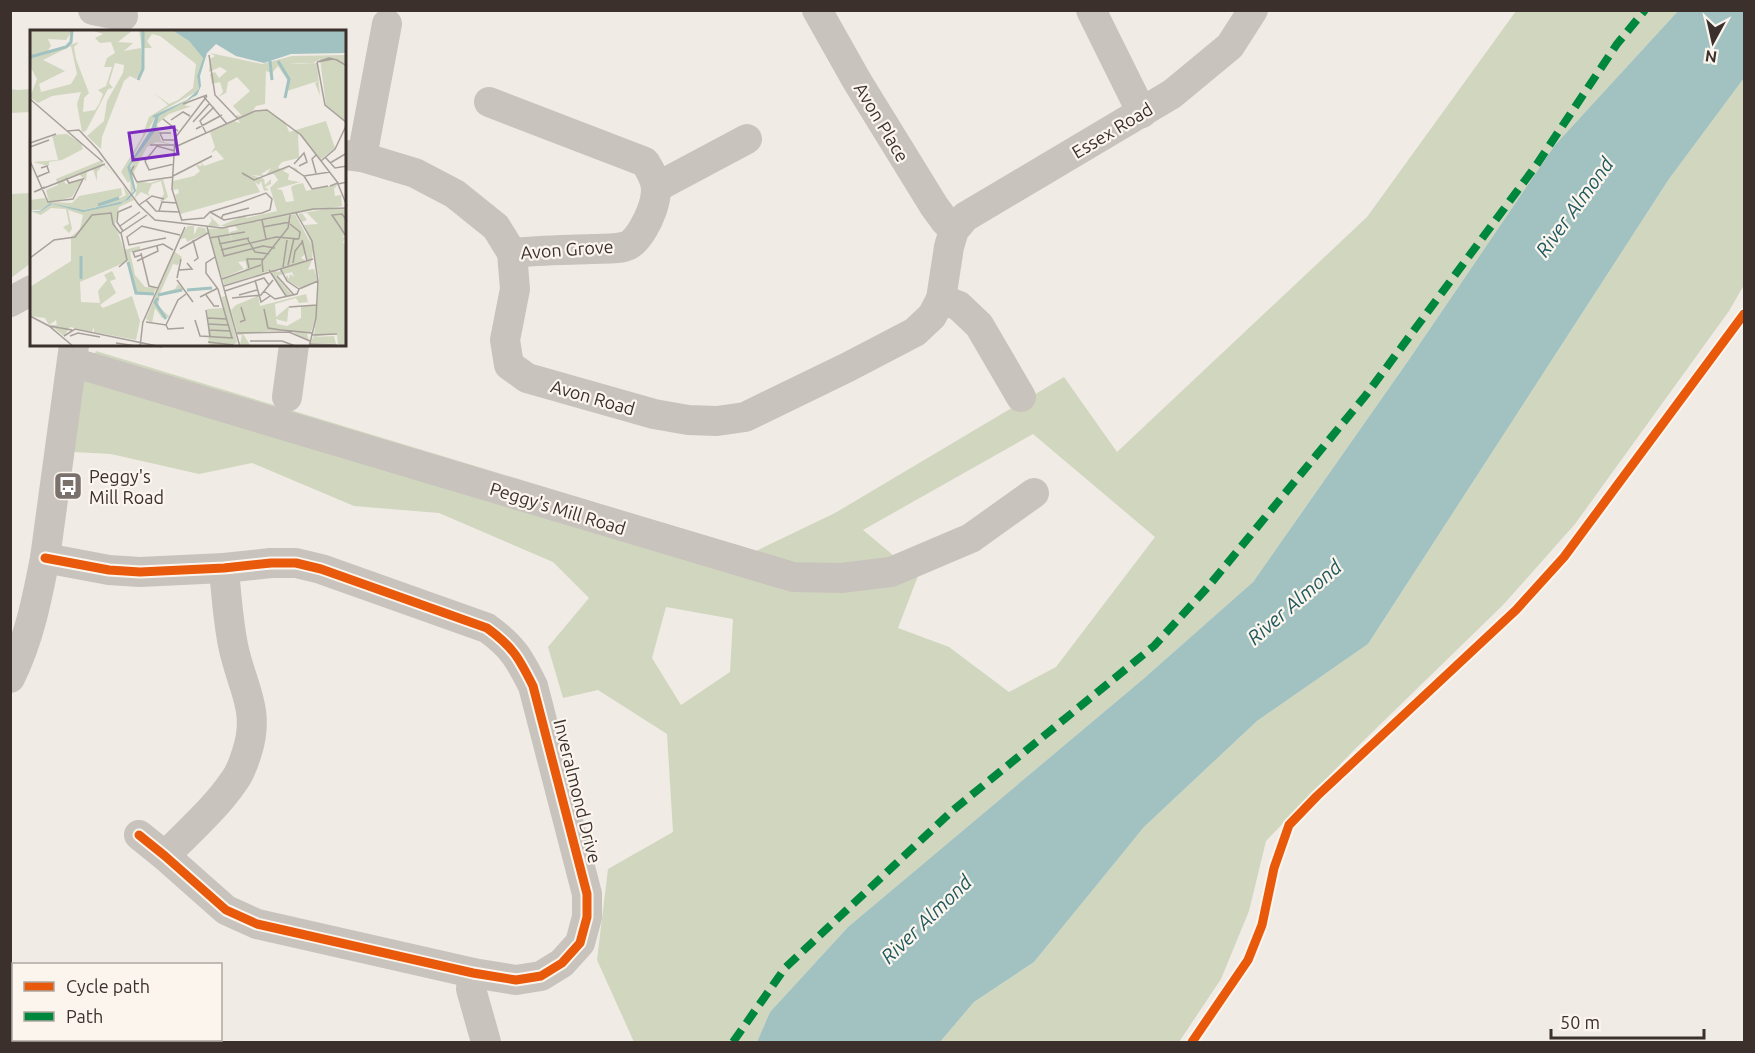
<svg xmlns="http://www.w3.org/2000/svg" width="1755" height="1053" viewBox="0 0 1755 1053" font-family="Ubuntu,sans-serif">
  <style>
    .green { fill: #d1d6bf; fill-rule: evenodd }
    .water { fill: #a1c2c1 }
    .lines { fill: none; stroke-linecap: round; stroke-linejoin: round }
    .minor { stroke: #c9c3be; stroke-width: 30 }
    .quiet { stroke: #00873e; stroke-width: 8; stroke-dasharray: 15 8; stroke-linecap: butt }
    .cycleway-casing { stroke: #fbf5ee; stroke-width: 13 }
    .cycleway { stroke: #e8590c; stroke-width: 9 }
    .labels { text-anchor: middle; dominant-baseline: central; stroke-width: 4.5; stroke-linejoin: round; paint-order: stroke }
    .street-label { font-size: 18px; fill: #3b302b; stroke: #fbf5ee }
    .poi-label { font-size: 18px; fill: #3b302b; stroke: #fbf5ee; text-anchor: start }
    .water-label { font-size: 20px; font-style: italic; fill: #1f5a5e; stroke: #fbf5ee }
    .inset-river { fill: none; stroke: #a1c2c1; stroke-width: 3 }
    .inset-road { fill: none; stroke: #a8a09b; stroke-width: 1.5 }
    .view { fill: #7b2cbf; fill-opacity: 0.15; stroke: #7b2cbf; stroke-width: 3 }
    .inset-edge { fill: none; stroke: #3b302b; stroke-width: 3 }
  </style>
  <rect width="100%" height="100%" fill="#f0ebe5"/>
  <g class="green">
    <path d="M1516 11H1678L1555 145 1408 361 1253 582 1142 680 848 927 770 1012 757 1042H634L597 960 608 869 673 832 667 734 598 690 563 698 548 647 589 598 553 562 439 513 354 506 252 463 199 474 111 454 74 452 84 378 96 351 756 551 835 513 1064 377 1117 452 1367 217ZM1033 434 1155 537 1056 667 1009 692 949 647 898 628 918 576 863 530ZM666 607 733 619 730 672 681 705 652 658Z"/>
    <polygon points="1744,78 1744,285 1729,311 1575,524 1503,605 1357,747 1266,841 1249,911 1221,979 1179,1042 940,1042 974,1002 1034,962 1144,827 1257,721 1368,644 1669,179"/>
    <polygon points="10,89 18,90 31,89 31,112 11,113"/>
    <polygon points="31,193 31,263 11,278 11,194"/>
  </g>
  <polygon class="water" points="1678,11 1744,11 1744,78 1669,179 1368,644 1257,721 1144,827 1034,962 974,1002 940,1042 757,1042 770,1012 848,927 1142,680 1253,582 1408,361 1555,145"/>
  <g class="lines">
    <g class="minor">
      <polyline points="93,10 123,16"/>
      <polyline points="817,10 857,81 934,206 945,221 954,230"/>
      <polyline points="1091,10 1142,113"/>
      <path d="M489 102 645 162C657 181 659 189 652 210 648 221 639 239 629 245 619 250 602 248 591 249 565 250 538 250 512 253"/>
      <polyline points="345,155 362,157 415,173 455,194 496,227 512,253 515,289 505,340 509,365 527,378 654,414 688,420 717,421 745,417 848,367 915,332 932,316 941,299 949,247 954,230 965,217 1172,94 1230,46 1253,10"/>
      <polyline points="362,157 387,24"/>
      <polyline points="657,187 747,139"/>
      <polyline points="941,299 959,306 979,325 1021,397"/>
      <polyline points="10,302 32,290"/>
      <polyline points="72,362 793,577 841,578 891,572 971,538 1034,493"/>
      <polyline points="287,397 294,345"/>
      <path d="M45 558 109 570 140 572 224 568 271 563H296L321 569 487 628C513 647 519 658 533 686L587 894V917L580 943 562 963 541 976 516 980 473 973 257 924 226 910 165 856 139 835"/>
      <path d="M10 678C29 640 37 599 45 558L74 345"/>
      <path d="M165 856C188 832 215 809 234 781 240 773 244 762 247 752 261 709 241 686 233 645 228 620 226 593 224 568"/>
      <polyline points="473,973 471,989 486,1042"/>
      <polyline points="10,996 14,998"/>
      <polyline points="60,1040 64,1042"/>
    </g>
    <polyline class="quiet" points="733,1042 785,968 952,811 1154,646 1207,588 1366,395 1535,167 1617,44 1645,10"/>
    <g class="cycleway-casing">
      <g id="cycleway">
        <path d="M45 558 109 570 140 572 224 568 271 563H296L321 569 487 628C513 647 519 658 533 686L587 894V917L580 943 562 963 541 976 516 980 473 973 257 924 226 910 165 856 139 835"/>
        <polyline points="1192,1042 1248,960 1262,925 1274,868 1289,825 1317,796 1516,610 1564,557 1744,314"/>
      </g>
    </g>
    <use href="#cycleway" class="cycleway"/>
  </g>
  <defs>
    <g id="bus-square" transform="scale(1.5)"><rect x="-9" y="-9" width="18" height="18" rx="4" fill="#7a716c" stroke="#fbf5ee"/><path d="M-5-6H5V4H4V6H2V4H-2V6H-4V4H-5ZM-3.5-4V0h7V-4ZM-3.5 1.2v1.5H-2V1.2ZM2 1.2v1.5H3.5V1.2Z" fill="#fff"/></g>
  </defs>
  <g fill-rule="evenodd">
    <use href="#bus-square" x="68" y="486"/>
  </g>
  <g class="labels">
    <g class="street-label">
      <text transform="translate(882 122) rotate(59)">Avon Place</text>
      <text transform="translate(1112 130) rotate(-31)">Essex Road</text>
      <text transform="translate(567 249) rotate(-4)">Avon Grove</text>
      <text transform="translate(593 397) rotate(16)">Avon Road</text>
      <text transform="translate(558 508) rotate(17)">Peggy's Mill Road</text>
      <text transform="translate(578 791) rotate(76)">Inveralmond Drive</text>
    </g>
    <g class="poi-label">
      <text x="89" y="476">Peggy's<tspan x="89" dy="21">Mill Road</tspan></text>
    </g>
    <g class="water-label">
      <text transform="translate(1574 207) rotate(-54)">River Almond</text>
      <text transform="translate(1294 602) rotate(-41)">River Almond</text>
      <text transform="translate(926 919) rotate(-44)">River Almond</text>
    </g>
  </g>
  <g transform="translate(30 30)">
    <rect width="316" height="316" fill="#f0ebe5"/>
    <path d="M0 0H43L36 10 18 9 21 16 17 22 49 12 44 17 46 29 59 63 54 68 53 82 65 80 69 74 73 64 68 60 76 56 82 37H74L77 28 85 23 81 12 70 13 65 8 73 4 61 0H103L88 12 103 13 94 21 111 18 114 39 106 49 100 46 94 51 72 107 71 119 57 106 74 91 77 71 93 43 94 35 85 33 79 53 83 58 78 59 56 101 52 102 47 74 51 62 22 66 8 73 0 67 7 49 0 36ZM41 16 47 44 41 54 11 62 9 54 35 41 13 30ZM109 0H142L159 11 173 28 167 46 169 60 127 84 97 137 104 159 101 164 100 151 98 153 91 142 112 107 119 87 138 75 124 63 139 74 148 70 163 58 166 34 130 6 122 4 117 11 122 18H112ZM180 23 232 34 262 26 316 25V35L311 33 316 37V92L296 75 290 29 283 33H269L259 34 287 33 290 66 285 53 288 51 257 61 258 51 248 36 242 43 236 41 235 74 226 76 222 82 237 80 255 92 259 102 296 91 305 118 290 130 268 103 269 128 252 132 248 137 251 140 258 137 266 138 269 142 268 143 259 137 253 141 259 144 258 150 270 152 246 159 252 160 256 172 264 171 261 157 264 155 273 153 276 161 308 154 304 159 305 166 311 165 312 176 201 196H178L182 190 179 185 190 196 215 185 216 188 247 181 240 158 248 150 244 144 236 145 241 138 231 144 234 146 222 145 234 149 235 155 241 149V154L235 157 239 160 234 161 231 151 229 155 225 152 230 162 150 184 145 165 149 163 148 159 143 160V151L164 146 170 141 166 135 172 136 170 131 174 136 194 129 186 120 181 123 185 117 180 102 204 91 210 93 206 85 212 86 203 76 220 61 207 47 198 52 196 63 188 67 193 62 190 52 182 54 180 44 185 42 189 48 197 41 190 37 179 42 180 29 185 26ZM162 67 155 76H162L139 84 127 94 131 111 144 115 127 112 117 117 104 142 106 151 120 153 133 149 138 167 132 172 121 167 130 171 134 164 131 151 122 154 118 163 120 166 111 162 105 168 107 155 100 137 123 103 129 86ZM37 104 51 113 53 119 32 130 19 132V136L3 132 28 130 22 105ZM70 131 86 146 73 135 67 142V151L63 139 57 141 56 151 49 144 34 151 36 154 52 150 42 167 22 172 42 173 49 166 91 158 92 165 84 171 96 165 93 156 100 165 94 171 53 180 20 173 11 180H0V170L15 168 17 172H19L16 160 28 155 26 149ZM101 167 104 170 89 177 85 194 94 220 110 216V220L100 222 105 245 115 257 126 258 124 263 107 262 98 231 50 252 51 272 70 273 68 261 77 250 74 245 82 241 86 249 80 251 86 263 70 275 73 278 102 266 110 291 106 310 64 302V297L62 302 40 297 34 306 20 295H27L26 290 19 295 15 288 0 286V257L41 231V207L50 199 53 185 38 180 42 199 39 203 33 197 39 194 36 179 21 178 11 185 0 181 10 182 22 174 53 181 93 173ZM294 178 316 179V205L311 207H316L313 212 317 218 316 316H308L307 303 284 307 304 306 306 314 280 313 284 306 286 287 281 302 277 303 279 311 261 301H238L213 304 220 315H210L212 305H208L201 280 206 275 228 266 230 276 276 264 278 272 269 273 266 268 245 274 246 287 259 276 257 292 246 289 247 294 257 296 271 288V276H287L289 248 283 218 282 229 277 230 276 223 271 228 277 231 282 230 278 240 284 239 288 251 272 259 255 249 257 245 259 249 260 244 264 247 262 242 246 246 262 265 256 266 240 243 236 244 242 240 249 242 253 237 194 255 193 249 215 240 217 237 215 231 208 232 214 239 192 248 177 199 198 198 202 212 200 202 208 200 205 196 265 184 282 216 274 195 288 194 276 182 272 183 277 190 272 192 268 183ZM158 196H164V205L168 197 175 198 177 203 157 212 156 208 150 209 145 222 152 227 148 235 143 234 130 263 145 259 148 254 154 260 130 264 128 276 140 287 132 288 125 278 122 293 116 289 150 206ZM196 266 207 312 203 316H179L177 279 194 278 191 267Z" fill="#d1d6bf" fill-rule="evenodd"/>
    <path d="M142 0H316V23L261 24 234 33 206 26 186 14 177 23 170 46 171 56 167 65 129 86 125 101 100 136 106 161 99 169 90 174 53 182 22 174 10 182 0 181H10L20 173 54 180 94 171 104 161 97 137 121 99 125 88 122 86 157 70 169 59 167 46 173 28 159 11Z" fill="#a1c2c1"/>
    <path class="inset-river" d="M0 27 36 17 41 12 42 0M240 31 242 50M248 31 259 49 255 68M108 50 113 39V0M68 175 89 168M98 232 106 263 124 264M51 249V226M157 260 182 258M128 265 152 260M128 268 125 272 136 289"/>
    <path class="inset-road" d="M179 25 185 65 208 89M303 29 287 32 299 28 307 30 317 36M287 32 295 75 317 93M174 67 197 94M0 69 73 132M153 74 177 65M133 89 148 101M141 90 153 82 160 86M163 92 180 73M166 99 192 85M37 101 49 100 68 120M141 103H130L133 110H145M176 103 170 91 184 77M0 113 26 104M120 115H145M0 117 19 110M145 117 225 81 237 80 271 105 308 153 300 156M68 120 109 175 125 190 192 198 283 179 317 178M295 127 305 138 317 136M0 131 18 172 43 169 53 149 39 153 36 148M291 131 305 119 316 96M300 133 317 123M144 134 119 140 115 131 127 116 145 121M264 134 274 123 277 132 269 136M104 136 101 141 107 152M212 143 224 150 259 136 274 146 300 142M286 143 282 129 286 125M143 146 182 126M274 146 282 159 298 156M7 147 19 142 17 136 11 138M107 152 143 147M317 152 308 154 317 176M15 157 4 162 75 134M116 170 126 181 149 182M109 175 122 166 134 169M129 181 132 172 147 173M266 183 282 211 288 251 286 288 279 317M191 189 193 185 219 178M152 190 174 188 180 182 206 174 212 172 236 163 242 169 240 180 232 183 194 190 180 182M232 190 236 209M152 191 142 159 145 108 177 66M260 194 270 202 269 209M90 196 110 182M111 196 150 205M112 196 97 207 99 215 136 208M177 197 210 317M233 197 260 192M93 201 87 192 88 182 102 176M188 206 194 226 233 216 245 218M316 206 302 185 312 184 317 191M179 208 215 202M217 208 225 222 239 224M163 210 168 228 164 231M272 210 277 231M189 214 219 208M150 219 178 203M191 220 246 207 269 209M111 223 119 256 128 258M111 225 105 227 103 222 133 214 143 220M185 227 176 233V243L188 259 202 308M0 228 24 210 45 207 62 185 81 183 83 194 90 203 117 185M107 231 128 221 127 216M263 233 265 221 273 211M258 235 264 208M89 237 97 230 91 203M253 237 257 210M219 238 217 229H233M250 238 257 251 269 259 288 251M149 240 162 239 157 233M239 240 256 266M233 242 232 231 258 198 260 185M247 246 264 265M147 248 151 229M192 249 231 235M147 250 163 272M225 250 231 272 240 266M194 256 283 229M195 261 234 248 239 255M234 261 245 269 267 264 269 259M176 265 184 276H189M209 265 227 260M170 267 188 258M202 268 231 265 243 250M259 277 287 275M234 279 238 298 251 300M176 280 180 306M0 286 19 296 44 317M178 288 197 289M165 290 170 306 203 308M113 292 155 197M116 292 136 295 148 270 156 264M210 292 215 290 211 277M178 294 198 295M136 295 138 299 154 298M19 296 42 300M179 300 200 301M251 300 282 303M207 303 259 302 280 311M281 305 307 304M34 306 45 299 132 317M40 306 48 303 70 307M220 311H252L268 317M178 312 203 315M86 313 106 316M279 314 307 315M110 317 113 291"/>
    <path class="view" d="M144 97 148 124 103 130 99 103Z"/>
    <rect width="316" height="316" class="inset-edge"/>
  </g>
  <rect width="1755" height="1053" fill="none" stroke="#3b302b" stroke-width="24"/>
  <rect x="12" y="963" width="210" height="78" fill="#fbf5ee" stroke="#aea6a0" stroke-width="1.5"/>
  <rect x="24" y="982" width="30" height="9" fill="#e8590c" stroke="#aea6a0" stroke-width="1.5"/>
  <text x="66" y="993" font-size="18" fill="#3b302b">Cycle path</text>
  <rect x="24" y="1012" width="30" height="9" fill="#00873e" stroke="#aea6a0" stroke-width="1.5"/>
  <text x="66" y="1023" font-size="18" fill="#3b302b">Path</text>
  <g transform="translate(1713 42) rotate(188)" stroke="#fbf5ee" stroke-width="4.5" paint-order="stroke">
  <path d="M0-4.5L10 22L0 15L-10 22Z" fill="#3b302b"/>
  <text y="-9" font-size="16" font-weight="bold" text-anchor="middle" fill="#3b302b">N</text>
  </g>
  <path d="M1551 1029v9h153v-9" fill="none" stroke="#3b302b" stroke-width="3"/>
  <text x="1560" y="1029" font-size="18" fill="#3b302b" stroke="#fbf5ee" stroke-width="4.5" paint-order="stroke">50 m</text>
</svg>
